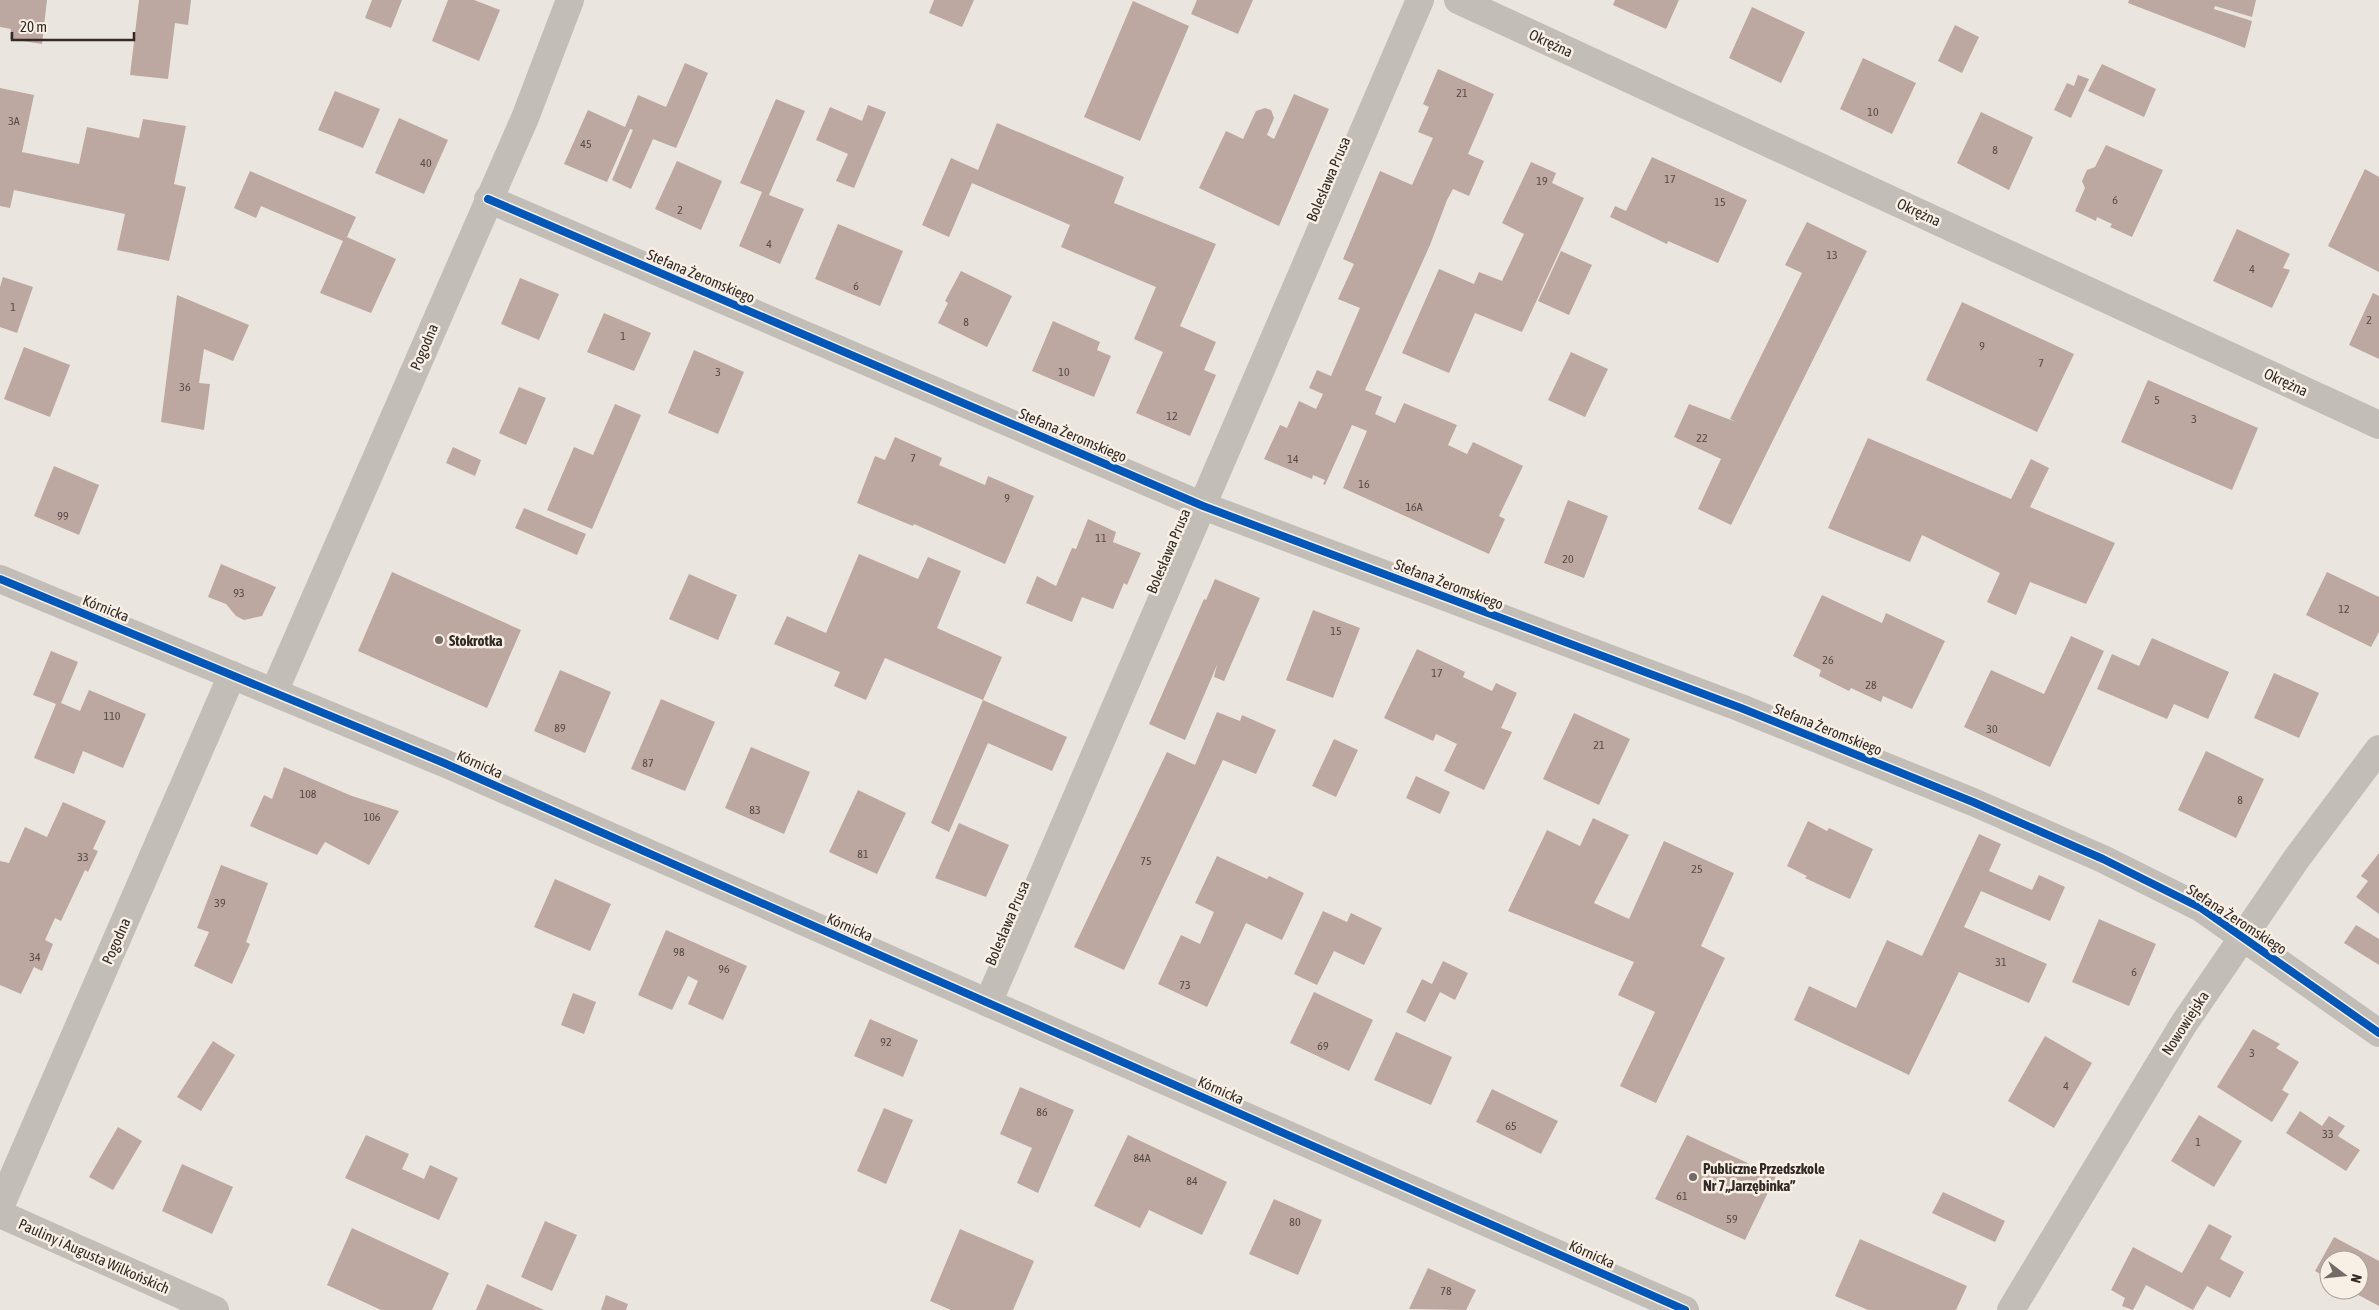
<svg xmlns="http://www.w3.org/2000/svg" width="2379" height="1310" viewBox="0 0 2379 1310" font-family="'Asap Condensed',sans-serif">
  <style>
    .building { fill: #bda8a1 }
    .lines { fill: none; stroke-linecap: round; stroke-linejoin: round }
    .minor { stroke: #c3bdb8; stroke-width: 28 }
    .cycleway-casing { stroke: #f8efe5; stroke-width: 11 }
    .cycleway { stroke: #0057b8; stroke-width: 8 }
    .poi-dot { fill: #736b67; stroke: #f8efe5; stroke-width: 2 }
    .labels { text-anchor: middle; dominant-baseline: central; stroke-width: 5; stroke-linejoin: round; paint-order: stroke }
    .number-label { font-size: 12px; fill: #564a46 }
    .street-label { font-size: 15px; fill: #332a27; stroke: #f8efe5 }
    .poi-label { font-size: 15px; font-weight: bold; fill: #332a27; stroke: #f8efe5; text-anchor: start }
  </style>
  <rect width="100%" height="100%" fill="#ebe5df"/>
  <g class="building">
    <polygon points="0,0 47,0 42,44 10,39 11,29 0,27"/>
    <polygon points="139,0 191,0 188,25 175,23 168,79 130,75"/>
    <polygon points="372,0 402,0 391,28 365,18"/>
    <polygon points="448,0 474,0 500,10 479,61 432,41"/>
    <polygon points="934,0 974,0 962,27 929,13"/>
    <polygon points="1197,0 1253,0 1238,34 1191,14"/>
    <polygon points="1615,0 1679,0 1666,29 1613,5"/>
    <polygon points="2129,0 2256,0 2252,17 2215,6 2214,9 2252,21 2245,48 2128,3"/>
    <polygon points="1133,1 1189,26 1140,141 1084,117"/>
    <polygon points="1752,7 1805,32 1781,83 1729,58"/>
    <polygon points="1955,25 1979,37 1962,73 1938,61"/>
    <polygon points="1863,58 1916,83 1892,134 1840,109"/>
    <polygon points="685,63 708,73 689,118 676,148 653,139 631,189 612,180 633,130 630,129 607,182 564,164 588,110 625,127 638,95 666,107"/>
    <polygon points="2102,64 2156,89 2144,117 2088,91"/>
    <polygon points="1438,69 1494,94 1468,154 1484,161 1469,196 1453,189 1447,200 1430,245 1365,390 1382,397 1375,414 1395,423 1404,403 1457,425 1448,445 1467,454 1473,442 1523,466 1499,516 1505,519 1489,554 1343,488 1367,431 1352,425 1325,485 1323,484 1325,480 1313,475 1312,479 1264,459 1280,425 1287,428 1299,401 1316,409 1323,394 1309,388 1317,370 1331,376 1360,308 1338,299 1354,264 1343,259 1380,171 1412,185 1433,138 1418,132 1429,107 1423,104"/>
    <polygon points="2078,75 2089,79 2071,118 2054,110 2067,83 2074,86"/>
    <polygon points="0,88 34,95 22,152 79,164 87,127 139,138 143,119 186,126 174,184 186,187 169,261 117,250 125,214 14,190 10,208 0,206"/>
    <polygon points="335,91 380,109 363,148 318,130"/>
    <polygon points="1294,94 1329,109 1279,226 1199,188 1226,131 1243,139 1256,111 1265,108 1271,110 1274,118 1267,135 1274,139"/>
    <polygon points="776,99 805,111 769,195 804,209 780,264 739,246 762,192 740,183"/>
    <polygon points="868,105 886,112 854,188 836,181 848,154 816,140 830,107 862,121"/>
    <polygon points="1981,112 2033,137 2009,190 1957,163"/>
    <polygon points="399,118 448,140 424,194 375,173"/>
    <polygon points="997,123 1124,177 1114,203 1216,244 1180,326 1216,342 1204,370 1216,375 1190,436 1136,413 1163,352 1134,339 1156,287 1061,247 1070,225 972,183 949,237 922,225 951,158 978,170"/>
    <polygon points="2106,145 2163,170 2132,237 2110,227 2112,224 2097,217 2096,221 2075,211 2085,188 2082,181 2087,170 2095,167"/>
    <polygon points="1652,157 1747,200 1718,263 1668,241 1667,244 1610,217 1615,206 1626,211"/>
    <polygon points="677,161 722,181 701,230 655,209"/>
    <polygon points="1531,162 1556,173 1552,183 1584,198 1522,332 1475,313 1449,373 1402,353 1439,269 1474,284 1479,272 1502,281 1524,234 1502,223"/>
    <polygon points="2365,169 2379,177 2379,272 2328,246"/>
    <polygon points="250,171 356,217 347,237 396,259 371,313 320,293 343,241 261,206 256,218 234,208"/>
    <polygon points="1807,222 1867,251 1731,525 1698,509 1721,459 1674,437 1689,404 1736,422 1730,419 1802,273 1785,265"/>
    <polygon points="838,224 903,251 880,306 815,279"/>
    <polygon points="2237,229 2290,254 2283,268 2290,270 2272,308 2213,281"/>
    <polygon points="1561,251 1592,265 1569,315 1538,301"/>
    <polygon points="961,271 1012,296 987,347 938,323 948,303 945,301"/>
    <polygon points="3,277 33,287 17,333 0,327 0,287"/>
    <polygon points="520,278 559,294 539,340 501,324"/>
    <polygon points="2373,293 2379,296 2379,359 2349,345"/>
    <polygon points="177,295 249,325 233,361 204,349 199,383 210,384 204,430 161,422"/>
    <polygon points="1962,302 2074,354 2037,432 1926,380"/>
    <polygon points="604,313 651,333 634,371 587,352"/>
    <polygon points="1053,321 1100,342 1097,350 1111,356 1094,397 1032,371"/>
    <polygon points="24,347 70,365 50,417 4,399"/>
    <polygon points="694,350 744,372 718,434 668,413"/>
    <polygon points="1571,352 1608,369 1585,417 1548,400"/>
    <polygon points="2148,380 2258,428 2232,490 2121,442"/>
    <polygon points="519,387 546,398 526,445 499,433"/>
    <polygon points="615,404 641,415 592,529 547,510 574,447 593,455"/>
    <polygon points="895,437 942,458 939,465 985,485 988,476 1034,496 1005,564 914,524 913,526 857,503 875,456 885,460"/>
    <polygon points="1868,438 2011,499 2031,459 2049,468 2030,507 2115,543 2086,604 2030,582 2016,615 1987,602 2000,573 1922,535 1910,562 1828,528"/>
    <polygon points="453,447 481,460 475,476 446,463"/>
    <polygon points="54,466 99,485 79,535 34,516"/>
    <polygon points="1568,500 1608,516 1584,578 1544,563"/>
    <polygon points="524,508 586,534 577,555 515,528"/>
    <polygon points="1088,519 1116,532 1113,542 1141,553 1127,585 1124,583 1113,609 1082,597 1072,622 1026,603 1037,576 1056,586 1072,548 1076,549"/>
    <polygon points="859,554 918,579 928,557 961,571 937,628 1002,657 983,700 1067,737 1052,771 988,743 949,832 931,823 983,700 885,658 866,700 834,686 840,672 774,644 787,616 826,633"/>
    <polygon points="221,564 276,587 262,616 244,620 236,616 226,604 208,597"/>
    <polygon points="392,572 521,630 487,708 358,651"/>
    <polygon points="2327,572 2379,597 2379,632 2371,647 2306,615"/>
    <polygon points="689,574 737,595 718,640 669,619"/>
    <polygon points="1215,579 1260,598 1224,681 1214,677 1217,665 1185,740 1149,724 1204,599 1206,600"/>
    <polygon points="1822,595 1882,623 1886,613 1945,641 1912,709 1883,696 1881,702 1851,688 1849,691 1819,676 1821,670 1793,656"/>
    <polygon points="1313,610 1360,628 1333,698 1286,680"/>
    <polygon points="2071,636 2104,651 2050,767 1964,727 1991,670 2044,694"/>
    <polygon points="2152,638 2229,672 2208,719 2174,704 2167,719 2097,689 2112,654 2139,666"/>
    <polygon points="1417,649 1465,672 1463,677 1492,691 1496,683 1517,693 1501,728 1512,732 1484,790 1444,771 1457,744 1436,734 1433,741 1384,718"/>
    <polygon points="51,651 78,662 61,703 80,711 89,690 146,714 123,768 83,751 74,774 34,758 56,704 33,695"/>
    <polygon points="560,670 611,692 585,753 534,731"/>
    <polygon points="2274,673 2319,693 2299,738 2254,718"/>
    <polygon points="661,699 715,722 685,791 631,769"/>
    <polygon points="1217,712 1240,721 1242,715 1276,730 1256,774 1223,760 1124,970 1074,947 1167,752 1195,765"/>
    <polygon points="1574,713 1630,739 1599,805 1543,779"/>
    <polygon points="1334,739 1358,750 1336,797 1312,786"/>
    <polygon points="751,747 810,772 784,834 725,808"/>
    <polygon points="2206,751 2264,779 2236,838 2178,810"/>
    <polygon points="284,767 352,796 399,811 369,865 325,842 317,855 250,826 264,795 272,799"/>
    <polygon points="1416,776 1450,792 1440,814 1406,798"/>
    <polygon points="858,790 906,813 877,874 829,852"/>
    <polygon points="63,802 106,821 93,849 98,851 88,872 85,870 61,921 55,918 45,940 53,944 42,971 34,967 21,994 0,985 0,861 9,863 25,827 47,837"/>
    <polygon points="1593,818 1629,835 1594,903 1629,919 1664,841 1734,873 1701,946 1725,958 1656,1103 1620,1086 1655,1012 1618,995 1634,962 1508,911 1547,830 1580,846"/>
    <polygon points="1808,821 1827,831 1829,828 1873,849 1850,899 1805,878 1807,876 1787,866"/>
    <polygon points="959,823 1009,845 986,897 935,878"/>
    <polygon points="1979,834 2001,844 1989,871 2032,890 2039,875 2065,887 2050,921 1981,891 1964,927 2047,964 2029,1003 1959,972 1909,1075 1794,1020 1809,986 1856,1008 1887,940 1922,956"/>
    <polygon points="2379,853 2379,914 2356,897 2368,881 2361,876"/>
    <polygon points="1217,856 1267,879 1269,876 1304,893 1282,940 1246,923 1207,1007 1158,984 1181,935 1200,944 1214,912 1195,903"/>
    <polygon points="221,865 268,883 246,942 250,944 232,984 194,966 209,932 197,928"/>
    <polygon points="555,879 611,904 590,951 534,927"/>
    <polygon points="1323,911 1347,922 1351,913 1382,928 1364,965 1334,951 1317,985 1294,974"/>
    <polygon points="2099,919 2156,944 2129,1006 2072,982"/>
    <polygon points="2356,925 2379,939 2379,965 2344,943"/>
    <polygon points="666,930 747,966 723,1020 688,1004 698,981 688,976 672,1010 638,995"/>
    <polygon points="1443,961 1468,973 1455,1000 1440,992 1425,1022 1406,1012 1422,979 1432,984"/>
    <polygon points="1314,992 1373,1020 1349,1071 1290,1043"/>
    <polygon points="573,993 596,1002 584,1034 561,1025"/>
    <polygon points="870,1019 918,1040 903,1077 854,1056"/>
    <polygon points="2253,1029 2280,1044 2276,1048 2299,1062 2282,1090 2289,1094 2272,1122 2217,1087"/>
    <polygon points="1396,1032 1452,1057 1431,1105 1374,1080"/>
    <polygon points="2045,1036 2092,1063 2054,1128 2008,1101"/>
    <polygon points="213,1041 235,1055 201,1111 177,1097"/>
    <polygon points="1020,1087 1074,1110 1038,1193 1017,1183 1032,1148 1000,1134"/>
    <polygon points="1492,1089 1558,1121 1541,1154 1476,1122"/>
    <polygon points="884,1108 913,1120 886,1184 857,1171"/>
    <polygon points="2300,1111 2322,1126 2329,1116 2345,1126 2338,1136 2360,1150 2346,1171 2286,1133"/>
    <polygon points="2199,1115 2242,1141 2214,1187 2171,1161"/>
    <polygon points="118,1127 142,1141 113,1190 89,1177"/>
    <polygon points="366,1135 409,1154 402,1169 424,1179 430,1165 458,1178 439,1220 345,1178"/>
    <polygon points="1128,1135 1227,1182 1202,1235 1149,1210 1140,1228 1094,1206"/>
    <polygon points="1687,1135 1776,1176 1745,1240 1655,1199"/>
    <polygon points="182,1164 233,1187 212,1234 162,1211"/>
    <polygon points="1943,1192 2005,1221 1995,1242 1932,1213"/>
    <polygon points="1274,1199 1322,1220 1298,1275 1249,1254"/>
    <polygon points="545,1221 577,1235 552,1291 521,1277"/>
    <polygon points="2209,1224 2232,1236 2220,1259 2244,1272 2230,1298 2207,1286 2193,1310 2146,1285 2133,1310 2122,1306 2125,1298 2111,1290 2133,1247 2182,1273"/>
    <polygon points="352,1228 449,1273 432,1310 381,1310 327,1285"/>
    <polygon points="960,1229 1034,1261 1013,1310 951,1310 930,1301"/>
    <polygon points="2334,1237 2379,1261 2379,1306 2349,1290 2359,1290 2359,1260 2329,1260 2329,1279 2315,1271"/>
    <polygon points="1860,1239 1967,1286 1956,1310 1868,1310 1835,1296"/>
    <polygon points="1428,1268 1476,1290 1466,1310 1409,1309"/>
    <polygon points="487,1284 544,1310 476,1310"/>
    <polygon points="606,1295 628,1304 626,1310 601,1310"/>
  </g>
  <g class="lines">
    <g class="minor">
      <polyline points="1458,0 2379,425"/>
      <polyline points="488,199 1203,506 1741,708 1973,802 2103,859 2201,908 2379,1033"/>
      <polyline points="0,579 444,763 1685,1310"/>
      <polyline points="274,692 525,118 570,0"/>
      <polyline points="988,1003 1420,0"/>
      <polyline points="0,1207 232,675"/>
      <polyline points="0,1214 215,1310"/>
      <polyline points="2011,1310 2183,1025 2297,858 2379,749"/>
    </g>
    <g class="cycleway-casing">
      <g id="cycleway">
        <polyline points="488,199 1203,506 1741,708 1973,802 2103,859 2201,908 2379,1033"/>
        <polyline points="0,579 444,763 1685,1310"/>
      </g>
    </g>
    <use href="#cycleway" class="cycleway"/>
  </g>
  <g class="poi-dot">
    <circle cx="439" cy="640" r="5"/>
    <circle cx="1693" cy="1177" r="5"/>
  </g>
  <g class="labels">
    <g class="number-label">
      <text x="1462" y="93">21</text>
      <text x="1873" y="112">10</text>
      <text x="14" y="121">3A</text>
      <text x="586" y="144">45</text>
      <text x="1995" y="150">8</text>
      <text x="426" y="163">40</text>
      <text x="1670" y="179">17</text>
      <text x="1542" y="181">19</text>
      <text x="2115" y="200">6</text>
      <text x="1720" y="202">15</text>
      <text x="680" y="210">2</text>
      <text x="769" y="244">4</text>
      <text x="1832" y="255">13</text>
      <text x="2252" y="269">4</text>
      <text x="856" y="286">6</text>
      <text x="13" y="307">1</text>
      <text x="2369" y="320">2</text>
      <text x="966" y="322">8</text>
      <text x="623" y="336">1</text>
      <text x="1982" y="346">9</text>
      <text x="2041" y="363">7</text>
      <text x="718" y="372">3</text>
      <text x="1064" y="372">10</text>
      <text x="185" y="387">36</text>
      <text x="2157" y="400">5</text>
      <text x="1172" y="416">12</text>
      <text x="2194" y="419">3</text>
      <text x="1702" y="438">22</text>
      <text x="913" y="458">7</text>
      <text x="1293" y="459">14</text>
      <text x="1364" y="484">16</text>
      <text x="1007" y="498">9</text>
      <text x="1414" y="507">16A</text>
      <text x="63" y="516">99</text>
      <text x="1101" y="538">11</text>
      <text x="1568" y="559">20</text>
      <text x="239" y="593">93</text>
      <text x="2344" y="609">12</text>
      <text x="1336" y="631">15</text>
      <text x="1828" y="660">26</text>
      <text x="1437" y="673">17</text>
      <text x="1871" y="685">28</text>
      <text x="112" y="716">110</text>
      <text x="560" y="728">89</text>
      <text x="1992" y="729">30</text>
      <text x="1599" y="745">21</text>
      <text x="648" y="763">87</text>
      <text x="308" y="794">108</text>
      <text x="2240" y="800">8</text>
      <text x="755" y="810">83</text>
      <text x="372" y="817">106</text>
      <text x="863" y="854">81</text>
      <text x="83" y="857">33</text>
      <text x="1146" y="861">75</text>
      <text x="1697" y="869">25</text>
      <text x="220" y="903">39</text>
      <text x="679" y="952">98</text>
      <text x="35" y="957">34</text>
      <text x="2001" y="962">31</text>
      <text x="724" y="969">96</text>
      <text x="2134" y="972">6</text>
      <text x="1185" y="985">73</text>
      <text x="886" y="1042">92</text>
      <text x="1323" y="1046">69</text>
      <text x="2252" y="1053">3</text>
      <text x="2066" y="1086">4</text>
      <text x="1042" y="1112">86</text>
      <text x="1511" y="1126">65</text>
      <text x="2328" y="1134">33</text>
      <text x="2198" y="1142">1</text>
      <text x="1142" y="1158">84A</text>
      <text x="1192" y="1181">84</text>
      <text x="1682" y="1196">61</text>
      <text x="1732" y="1219">59</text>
      <text x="1295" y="1222">80</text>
      <text x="1446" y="1291">78</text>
    </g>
    <g class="street-label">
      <text transform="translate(1551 43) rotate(25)">Okrężna</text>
      <text transform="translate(1328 179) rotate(-67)">Bolesława Prusa</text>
      <text transform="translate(1919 212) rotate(25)">Okrężna</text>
      <text transform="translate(701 276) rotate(23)">Stefana Żeromskiego</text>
      <text transform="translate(424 347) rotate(-67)">Pogodna</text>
      <text transform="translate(2286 382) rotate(25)">Okrężna</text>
      <text transform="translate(1073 435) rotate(23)">Stefana Żeromskiego</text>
      <text transform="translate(1168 551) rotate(-67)">Bolesława Prusa</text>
      <text transform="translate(1449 584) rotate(21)">Stefana Żeromskiego</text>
      <text transform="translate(106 608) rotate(22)">Kórnicka</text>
      <text transform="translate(1828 729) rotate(22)">Stefana Żeromskiego</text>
      <text transform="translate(480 764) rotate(24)">Kórnicka</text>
      <text transform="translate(2237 919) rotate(33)">Stefana Żeromskiego</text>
      <text transform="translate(1007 923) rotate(-67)">Bolesława Prusa</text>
      <text transform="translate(850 927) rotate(24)">Kórnicka</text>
      <text transform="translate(116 941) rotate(-66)">Pogodna</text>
      <text transform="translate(2185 1023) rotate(-57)">Nowowiejska</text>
      <text transform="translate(1221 1090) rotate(24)">Kórnicka</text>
      <text transform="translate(1592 1254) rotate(24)">Kórnicka</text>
      <text transform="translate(94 1256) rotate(24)">Pauliny i Augusta Wilkońskich</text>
    </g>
    <g class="poi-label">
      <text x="449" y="640">Stokrotka</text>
      <text x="1703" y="1168">Publiczne Przedszkole<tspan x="1703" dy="17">Nr 7„Jarzębinka”</tspan></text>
    </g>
  </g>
  <g transform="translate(2344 1275) rotate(106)"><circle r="24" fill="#f8efe5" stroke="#a9a099"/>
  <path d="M0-4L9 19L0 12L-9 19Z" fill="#736b67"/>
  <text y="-8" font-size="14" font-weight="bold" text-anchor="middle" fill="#332a27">N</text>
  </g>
  <path d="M12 32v8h122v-8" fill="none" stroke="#332a27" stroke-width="2.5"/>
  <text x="20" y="32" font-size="15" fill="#332a27" stroke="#f8efe5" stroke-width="4" paint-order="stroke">20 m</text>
</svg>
